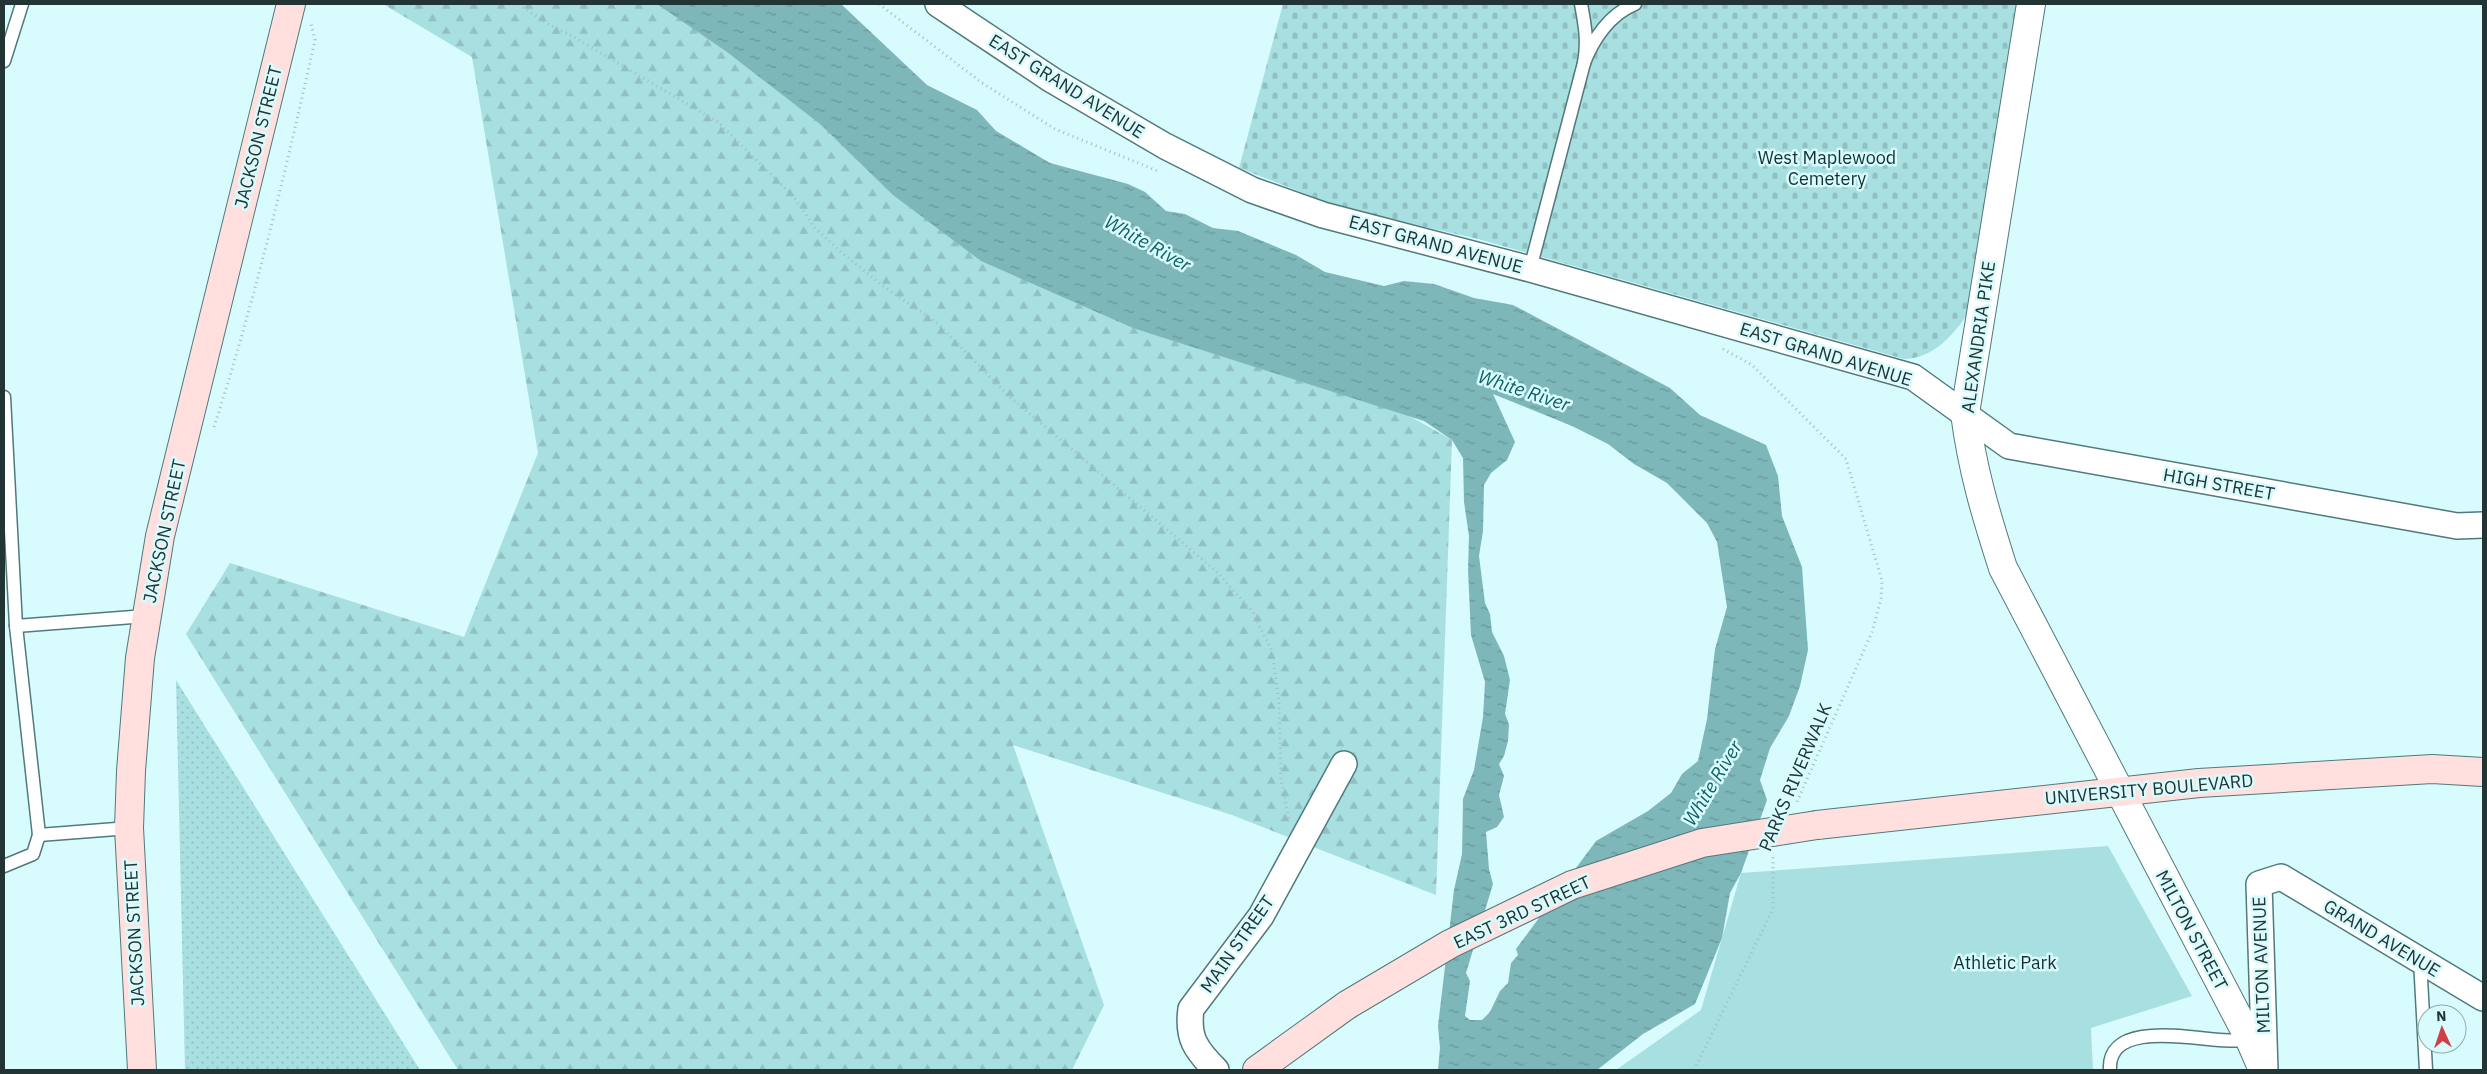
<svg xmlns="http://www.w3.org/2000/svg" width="2487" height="1074" viewBox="0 0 2487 1074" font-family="'IBM Plex Sans',sans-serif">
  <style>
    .grass { fill: url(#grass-dots) }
    .forest { fill: url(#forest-firs) }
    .cemetery { fill: url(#cemetery-stones) }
    .park { fill: #a8dfe1 }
    .water { fill: url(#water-ripples); fill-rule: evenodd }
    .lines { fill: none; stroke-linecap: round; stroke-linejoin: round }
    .service-casing { stroke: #517a7c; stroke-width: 15 }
    .minor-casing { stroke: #517a7c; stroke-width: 28 }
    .tertiary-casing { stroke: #517a7c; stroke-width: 30 }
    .secondary-casing { stroke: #517a7c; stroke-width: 30 }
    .path { stroke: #a1bec0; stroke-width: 3; stroke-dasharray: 1 4; stroke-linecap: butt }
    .service { stroke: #fff; stroke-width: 12 }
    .minor { stroke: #fff; stroke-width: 25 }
    .tertiary { stroke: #fff; stroke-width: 28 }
    .secondary { stroke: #ffe0de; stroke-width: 28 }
    .secondary-bridge-casing { stroke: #517a7c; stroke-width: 30; stroke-linecap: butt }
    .secondary-bridge { stroke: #ffe0de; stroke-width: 28 }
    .labels { text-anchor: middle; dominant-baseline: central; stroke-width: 5; stroke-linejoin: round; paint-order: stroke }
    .street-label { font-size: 18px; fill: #233435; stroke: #d8fbfd }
    .park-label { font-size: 18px; fill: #133133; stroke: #d8fbfd }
    .water-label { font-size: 19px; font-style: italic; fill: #0f6064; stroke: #d8fbfd }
  </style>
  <defs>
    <pattern id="grass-dots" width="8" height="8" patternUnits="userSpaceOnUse" patternTransform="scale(1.25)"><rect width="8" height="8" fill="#a8dfe1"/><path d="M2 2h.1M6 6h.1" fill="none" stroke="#90c0c2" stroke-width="1.8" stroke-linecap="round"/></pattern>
    <pattern id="forest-firs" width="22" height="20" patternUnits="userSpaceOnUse" patternTransform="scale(1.25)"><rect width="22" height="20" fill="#a8dfe1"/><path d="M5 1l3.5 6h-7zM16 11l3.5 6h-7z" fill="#90c0c2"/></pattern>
    <pattern id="cemetery-stones" width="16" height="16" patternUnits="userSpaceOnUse" patternTransform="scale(1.25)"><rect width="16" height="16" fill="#a8dfe1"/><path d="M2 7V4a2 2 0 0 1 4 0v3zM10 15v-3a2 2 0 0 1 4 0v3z" fill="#90c0c2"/></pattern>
    <pattern id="water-ripples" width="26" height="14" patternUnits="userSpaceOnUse" patternTransform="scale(1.25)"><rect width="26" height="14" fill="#7eb7ba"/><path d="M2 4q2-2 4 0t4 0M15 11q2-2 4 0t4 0" fill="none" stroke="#679698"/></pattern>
  </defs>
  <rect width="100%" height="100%" fill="#d8fbfd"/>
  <polygon class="grass" points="176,680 420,1070 185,1070"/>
  <polygon class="forest" points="383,4 675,4 1452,440 1436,895 1232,815 1013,745 1104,1005 1072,1070 458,1070 186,634 230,563 464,637 538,453 472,57"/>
  <path class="cemetery" d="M1283 4H2022L1966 316C1952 337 1931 359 1904 359L1478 239 1342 208 1239 168Z"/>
  <polygon class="park" points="2108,846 2192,996 2091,1028 2093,1070 1616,1070 1701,1010 1741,873"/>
  <path class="water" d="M657 4H841L927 85 977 110 996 131 1050 163 1128 184 1145 192 1166 211 1185 214 1213 228 1238 231 1296 255 1325 272 1384 286 1404 281 1434 284 1474 298 1513 305 1670 388 1700 415 1766 445 1778 476 1782 516 1802 567 1808 650 1800 686 1789 716 1770 748 1760 780 1767 800 1741 873 1730 893 1722 938 1695 1004 1643 1034 1597 1070H1438L1440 1048 1438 1026 1454 890 1462 854 1463 799 1474 770 1483 717 1485 682 1471 635 1468 570 1469 536 1464 502 1463 458 1452 440 1424 421 1133 328 981 261 893 195 820 124 727 52ZM1493 394 1572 426 1608 444 1634 464 1667 483 1707 523 1717 542 1727 607 1715 649 1707 719 1698 761 1682 774 1671 793 1648 811 1596 841 1516 949 1518 955 1511 963 1508 983 1500 991 1490 1012 1482 1020H1470L1465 1016 1470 981 1466 973 1493 884 1489 869 1486 832 1497 827 1504 817 1499 795 1504 776 1499 764 1504 756 1508 741 1509 724 1505 714 1510 680 1504 656 1492 632 1490 614 1485 603 1479 556 1483 531 1484 485 1491 473 1507 460 1515 442Z"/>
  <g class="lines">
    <g class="service-casing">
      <g id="service">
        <path d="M1581 4C1585 25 1588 42 1584 63 1593 39 1610 14 1635 4"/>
        <polyline points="4,61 22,4"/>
        <polyline points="1530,269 1584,63"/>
        <polyline points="4,397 16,626 39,835 129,828"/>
        <polyline points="16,626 146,616"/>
        <polyline points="4,866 33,854 39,835"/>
        <polyline points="2420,960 2426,1070"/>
        <path d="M2110 1070C2107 1021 2189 1038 2219 1040 2229 1041 2240 1040 2250 1040"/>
      </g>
    </g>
    <g class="minor-casing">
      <g id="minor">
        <polyline points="938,4 1052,80 1165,146 1252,190 1323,215 1530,269 1913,377 2009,446 2457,526 2483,525"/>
        <path d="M1216 1070C1196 1050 1187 1038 1191 1009L1261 916 1344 764"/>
        <polyline points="2265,1070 2259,884 2281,877 2483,998"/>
      </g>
    </g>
    <g class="tertiary-casing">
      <path id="tertiary" d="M2031 4 1965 413C1972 469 1986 515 2003 568L2250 1040 2263 1070"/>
    </g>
    <g class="secondary-casing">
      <g id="secondary">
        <polyline points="1817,825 2199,783 2432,769 2483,772"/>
        <polyline points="142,1070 129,828 131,771 140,658 160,536 291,4"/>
        <polyline points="1257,1070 1347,1005"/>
      </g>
    </g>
    <g class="path">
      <polyline points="519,4 546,23 572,36 718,122 794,197 815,228 841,252 882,285 937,323 1011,398 1216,571 1252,611 1272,651 1279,702 1281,779 1289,819"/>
      <polyline points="879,4 982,83 1055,129 1160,172"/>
      <polyline points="1723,349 1752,365 1846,459 1882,581 1881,599 1872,632 1796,804"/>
      <path d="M214 427C255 300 286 170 315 40L311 24"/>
      <polyline points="1694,1070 1773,909 1773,855"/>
    </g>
    <use href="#service" class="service"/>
    <use href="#minor" class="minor"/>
    <use href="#tertiary" class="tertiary"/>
    <use href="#secondary" class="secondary"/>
    <g class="secondary-bridge-casing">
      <polyline id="secondary-bridge" points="1347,1005 1450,944 1572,885 1702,843 1817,825"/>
    </g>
    <use href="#secondary-bridge" class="secondary-bridge"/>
  </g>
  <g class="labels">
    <g class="street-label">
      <text transform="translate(1067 86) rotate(32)">EAST GRAND AVENUE</text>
      <text transform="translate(258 137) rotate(-76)">JACKSON STREET</text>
      <text transform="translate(1436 244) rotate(15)">EAST GRAND AVENUE</text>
      <text transform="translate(1978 337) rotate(-82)">ALEXANDRIA PIKE</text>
      <text transform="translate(1826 354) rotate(17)">EAST GRAND AVENUE</text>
      <text transform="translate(2219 484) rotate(10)">HIGH STREET</text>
      <text transform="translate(164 531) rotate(-78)">JACKSON STREET</text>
      <text transform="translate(1795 777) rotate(-67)">PARKS RIVERWALK</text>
      <text transform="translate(2149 789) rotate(-5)">UNIVERSITY BOULEVARD</text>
      <text transform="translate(1522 912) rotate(-25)">EAST 3RD STREET</text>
      <text transform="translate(2192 930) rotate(62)">MILTON STREET</text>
      <text transform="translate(134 933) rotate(-93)">JACKSON STREET</text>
      <text transform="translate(2382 938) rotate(31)">GRAND AVENUE</text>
      <text transform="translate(1237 944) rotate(-55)">MAIN STREET</text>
      <text transform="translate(2261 965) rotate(-92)">MILTON AVENUE</text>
    </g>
    <g class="park-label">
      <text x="1827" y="157">West Maplewood<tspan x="1827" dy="21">Cemetery</tspan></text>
      <text x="2005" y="962">Athletic Park</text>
    </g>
    <g class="water-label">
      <text transform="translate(1148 243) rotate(29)">White River</text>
      <text transform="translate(1524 390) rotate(18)">White River</text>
      <text transform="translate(1712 783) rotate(-59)">White River</text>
    </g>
  </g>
  <rect width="2487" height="1074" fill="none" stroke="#233435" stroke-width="10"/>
  <g transform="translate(2442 1029) rotate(357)"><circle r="24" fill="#d8fbfd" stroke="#90abad"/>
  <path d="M0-4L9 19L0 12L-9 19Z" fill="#cf3f45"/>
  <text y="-8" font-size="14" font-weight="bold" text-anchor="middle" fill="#233435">N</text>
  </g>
</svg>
